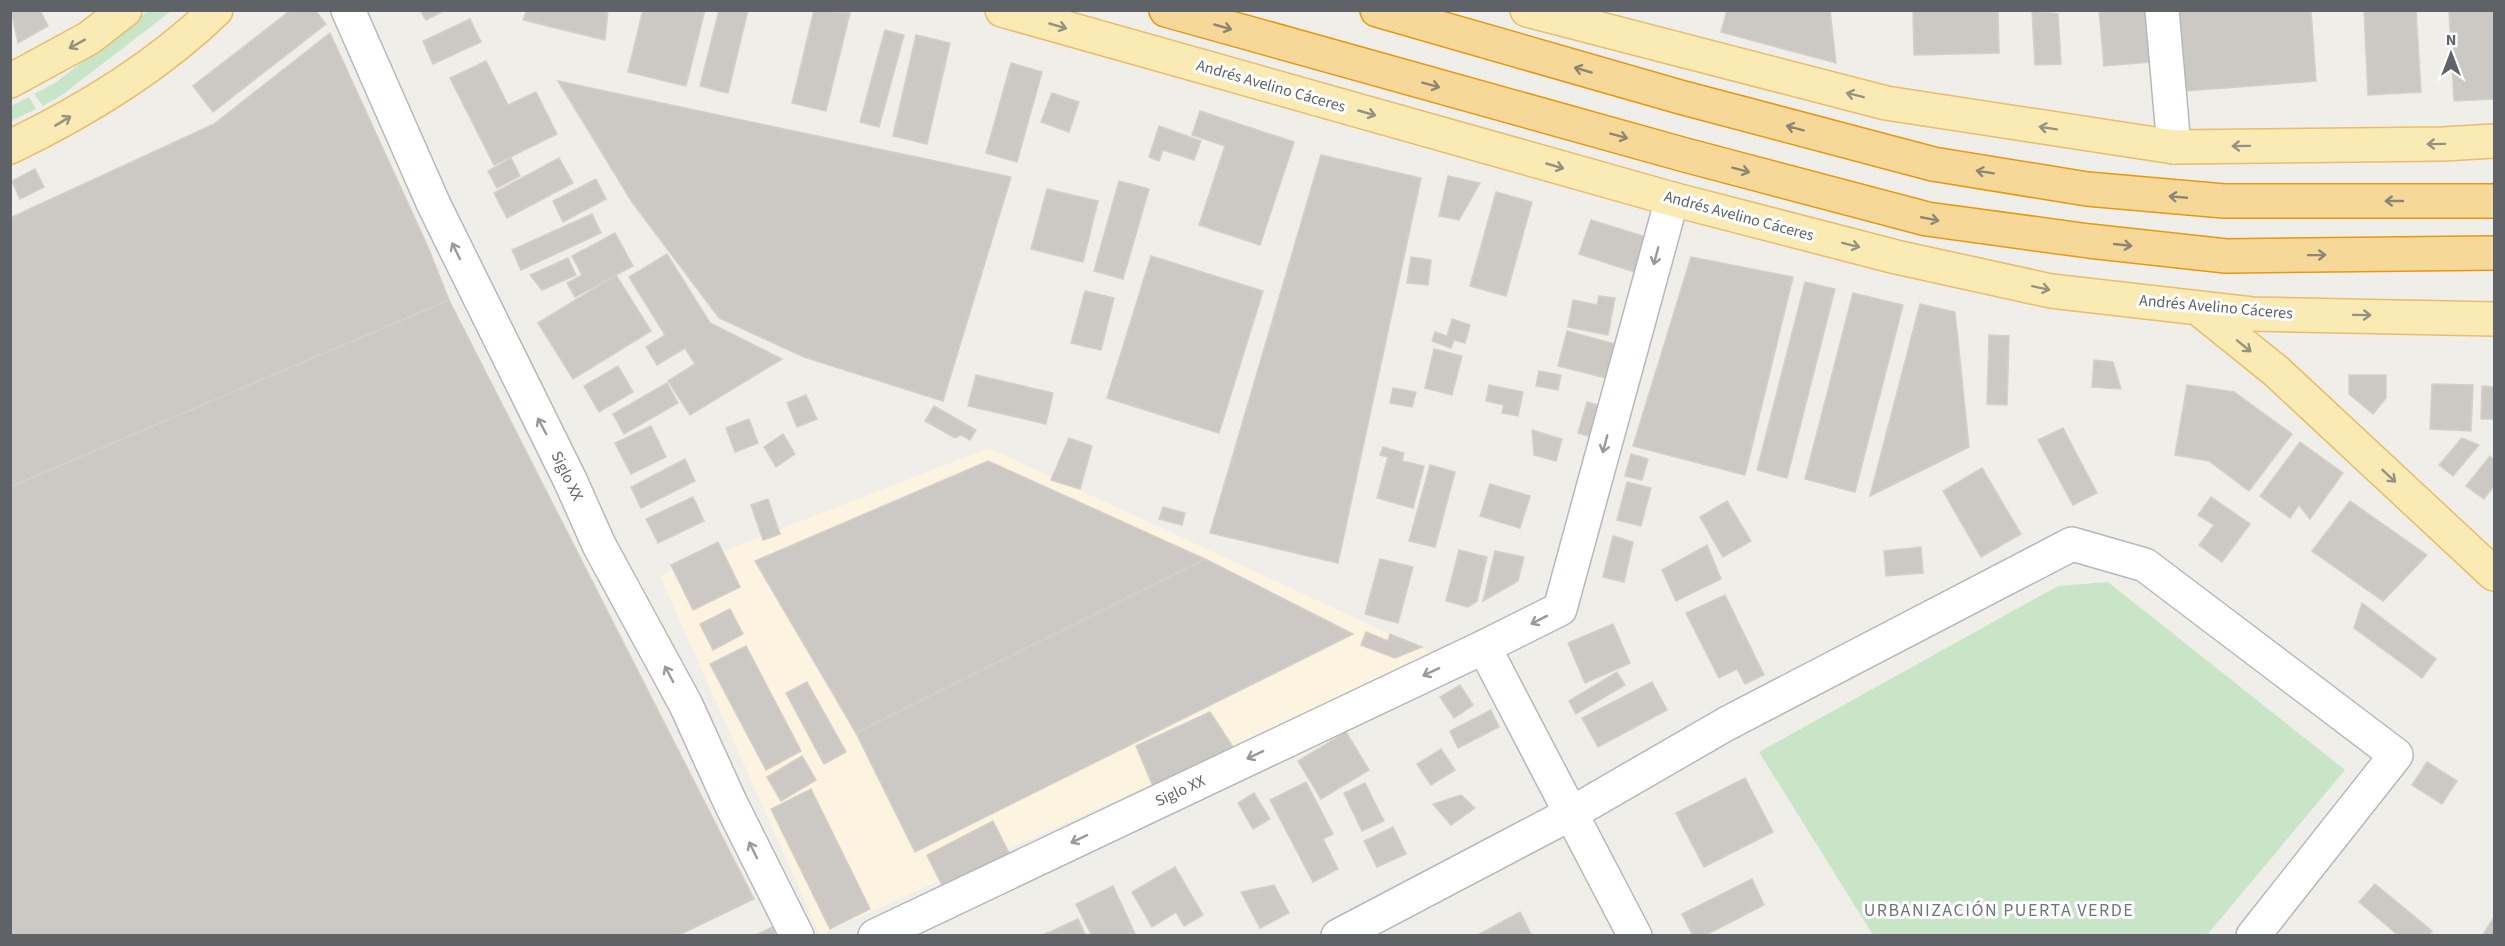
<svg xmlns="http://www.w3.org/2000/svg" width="2505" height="946" viewBox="0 0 2505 946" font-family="'Source Sans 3',sans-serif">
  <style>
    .commercial { fill: #fcf4e1 }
    .green { fill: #c8e6c7 }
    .building { fill: #ccc9c4; stroke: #d5cfc7; stroke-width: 1.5 }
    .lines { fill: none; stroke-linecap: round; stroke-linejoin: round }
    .minor-casing { stroke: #b5b8bb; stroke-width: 36 }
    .major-casing { stroke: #e9bd69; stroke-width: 36 }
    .highway-casing { stroke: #e89810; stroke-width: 36 }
    .minor { stroke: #fff; stroke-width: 33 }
    .major { stroke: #faeab3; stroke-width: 33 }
    .highway { stroke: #f6d999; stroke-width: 33 }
    .oneway { stroke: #959282 }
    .oneway2 { stroke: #8c8676 }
    .oneway3 { stroke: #979a9c }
    .labels { text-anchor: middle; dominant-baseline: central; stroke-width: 6; stroke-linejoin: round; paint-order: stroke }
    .street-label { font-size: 16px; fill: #5f6367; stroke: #fff }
    .neighbourhood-label { font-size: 18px; letter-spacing: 1.5px; fill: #707579; stroke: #fff }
  </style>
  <rect width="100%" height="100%" fill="#f0eee8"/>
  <polygon class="commercial" points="989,448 1435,655 820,935 660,576"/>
  <g class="green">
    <polygon points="148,11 171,11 62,95 43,106 34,94 55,83"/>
    <polygon points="29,97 36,109 11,121 11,106"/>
    <polygon points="2108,582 2345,770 2207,935 1873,935 1759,752 2058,586"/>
  </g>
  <g class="building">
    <polygon points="11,10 40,10 48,26 18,43"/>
    <polygon points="291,10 315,10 326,24 213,112 193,86"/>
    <polygon points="420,10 445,10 426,20"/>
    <polygon points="527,10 608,10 605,40 523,20"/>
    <polygon points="643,10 705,10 686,86 628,72"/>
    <polygon points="719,10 748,10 728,93 700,86"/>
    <polygon points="814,10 850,13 826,111 792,103"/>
    <polygon points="1727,10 1830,10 1836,63 1721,32"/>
    <polygon points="1913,10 1998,10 1999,53 1914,55"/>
    <polygon points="2032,10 2058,14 2061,64 2035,65"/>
    <polygon points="2099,10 2146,10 2150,62 2104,66"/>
    <polygon points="2179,10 2311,10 2316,81 2185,91"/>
    <polygon points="2364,10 2416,10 2421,92 2368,95"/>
    <polygon points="2449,10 2494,10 2494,99 2454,101"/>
    <polygon points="470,19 481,42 433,64 423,41"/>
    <polygon points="885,30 904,35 879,127 860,122"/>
    <polygon points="330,33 428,247 449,300 10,487 10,218 214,124"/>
    <polygon points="916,35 950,43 927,144 893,136"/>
    <polygon points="486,61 508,105 536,92 557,134 494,165 450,78"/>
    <polygon points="1011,63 1042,72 1017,162 986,153"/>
    <polygon points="558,81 1011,177 943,401 804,357 719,318 632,202"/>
    <polygon points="1052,93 1079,102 1069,132 1041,122"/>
    <polygon points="1200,111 1294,142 1260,245 1199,225 1225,146 1192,135"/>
    <polygon points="1159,126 1201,141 1194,160 1163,150 1159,161 1149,157"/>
    <polygon points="1321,155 1421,178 1338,563 1210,533"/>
    <polygon points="511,158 520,176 497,188 488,171"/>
    <polygon points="559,158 573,183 507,218 494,193"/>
    <polygon points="35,169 44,187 20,199 12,181"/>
    <polygon points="1448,176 1480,183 1459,220 1439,216"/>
    <polygon points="596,179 606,199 563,222 553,201"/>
    <polygon points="1119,181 1149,189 1123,279 1094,271"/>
    <polygon points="1047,189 1098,201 1083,262 1031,249"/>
    <polygon points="1496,192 1532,202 1506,296 1470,286"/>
    <polygon points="592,214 601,233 521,270 512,250"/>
    <polygon points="1591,220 1659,241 1647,276 1579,254"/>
    <polygon points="615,233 633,266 575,297 567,283 582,275 572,256"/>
    <polygon points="667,254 710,323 782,359 690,415 668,381 695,364 685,348 657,365 646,347 665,335 629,277"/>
    <polygon points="1151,256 1263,291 1219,433 1107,398"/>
    <polygon points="1411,257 1431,260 1428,285 1407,283"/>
    <polygon points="1691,257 1793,277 1745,475 1633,446"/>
    <polygon points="568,258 576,275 542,290 530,275"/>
    <polygon points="616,275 651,331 573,379 538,323"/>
    <polygon points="1805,282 1835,289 1787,478 1757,470"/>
    <polygon points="1085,291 1114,298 1101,350 1071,343"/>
    <polygon points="1853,293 1903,305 1855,492 1805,479"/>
    <polygon points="1599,296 1615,298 1608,335 1568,327 1573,300 1597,305"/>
    <polygon points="449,300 754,899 677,936 10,936 10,487"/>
    <polygon points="1920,304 1955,312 1969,447 1870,496"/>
    <polygon points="1452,319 1470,325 1465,343 1454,340 1451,348 1432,341 1435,332 1447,336"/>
    <polygon points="1567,331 1615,344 1606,378 1558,366"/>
    <polygon points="1989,335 2009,336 2007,405 1987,404"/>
    <polygon points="1434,349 1462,356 1452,395 1425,388"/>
    <polygon points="2094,360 2113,362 2121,389 2092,387"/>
    <polygon points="618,366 633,392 599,412 584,386"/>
    <polygon points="1539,371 1561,375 1558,390 1536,386"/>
    <polygon points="976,375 1053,393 1046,424 968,406"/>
    <polygon points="2349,375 2386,375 2386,398 2373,414 2349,394"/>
    <polygon points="667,383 678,403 624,434 613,414"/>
    <polygon points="2432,384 2473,385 2471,431 2430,429"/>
    <polygon points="1489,385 1523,392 1518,416 1502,413 1504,405 1486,401"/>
    <polygon points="2187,385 2234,392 2292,434 2249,491 2209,461 2175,455"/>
    <polygon points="2482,386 2494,387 2494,419 2481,419"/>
    <polygon points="1393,388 1416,392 1412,407 1390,403"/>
    <polygon points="806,395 817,419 797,427 787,403"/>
    <polygon points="1587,402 1605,407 1596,438 1578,433"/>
    <polygon points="934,406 976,430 970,440 961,435 955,438 925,421"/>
    <polygon points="749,419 758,443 735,452 726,428"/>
    <polygon points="651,426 666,457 631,474 615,443"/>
    <polygon points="2063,428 2097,493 2073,505 2038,440"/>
    <polygon points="1532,430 1562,439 1556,461 1534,455"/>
    <polygon points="783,434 795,454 776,467 764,447"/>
    <polygon points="1069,438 1092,446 1080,489 1051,480"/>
    <polygon points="2462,438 2479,445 2453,476 2439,465"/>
    <polygon points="2300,442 2343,473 2310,519 2299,505 2290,518 2260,496"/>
    <polygon points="1383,447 1404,453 1402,461 1424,466 1413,508 1377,498 1388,457 1380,455"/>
    <polygon points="1631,454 1648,459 1642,480 1625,476"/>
    <polygon points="2490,456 2494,460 2494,486 2484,499 2466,486"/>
    <polygon points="685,459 695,481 641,508 631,487"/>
    <polygon points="988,461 1205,559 856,733 755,561"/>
    <polygon points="1430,465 1455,472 1435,547 1409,541"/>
    <polygon points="1982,468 2021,534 1981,557 1943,491"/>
    <polygon points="1627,482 1651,488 1641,526 1617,520"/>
    <polygon points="1490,484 1530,496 1520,528 1480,516"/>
    <polygon points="693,497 704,521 658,543 646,519"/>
    <polygon points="2211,497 2250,524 2222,562 2199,545 2214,525 2198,515"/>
    <polygon points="768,499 780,534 763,540 751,505"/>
    <polygon points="1727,501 1751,541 1723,557 1700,517"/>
    <polygon points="2350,501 2427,555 2383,601 2312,551"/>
    <polygon points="1163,507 1185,513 1182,525 1159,519"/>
    <polygon points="1613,536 1633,542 1624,582 1603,577"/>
    <polygon points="718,542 740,587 693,610 671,565"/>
    <polygon points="1707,545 1721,579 1676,601 1662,570"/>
    <polygon points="1921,547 1923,573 1886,576 1884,551"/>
    <polygon points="1459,550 1487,557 1477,601 1468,607 1446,601"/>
    <polygon points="1495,551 1524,557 1518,581 1483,601"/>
    <polygon points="1205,559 1353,634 915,852 856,733"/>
    <polygon points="1380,559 1413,567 1398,623 1365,614"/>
    <polygon points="1725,595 1764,675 1745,684 1737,669 1719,678 1686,613"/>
    <polygon points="2362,603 2436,659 2422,678 2354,628"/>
    <polygon points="730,609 743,634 713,650 700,624"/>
    <polygon points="1613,624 1630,663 1585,683 1568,643"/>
    <polygon points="1366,632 1388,641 1390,634 1422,647 1395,658 1361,645"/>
    <polygon points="746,646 801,751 766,770 710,664"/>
    <polygon points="1617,672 1625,685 1576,714 1569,701"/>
    <polygon points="807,682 846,752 824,764 786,693"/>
    <polygon points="1652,682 1667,710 1598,747 1582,718"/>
    <polygon points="1460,685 1473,705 1454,718 1440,697"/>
    <polygon points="1491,710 1499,727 1458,748 1450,731"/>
    <polygon points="1210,712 1235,750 1153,786 1136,746"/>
    <polygon points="1346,732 1369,770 1321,799 1298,761"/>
    <polygon points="1441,749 1455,770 1431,785 1417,764"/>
    <polygon points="802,756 816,780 781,801 767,777"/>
    <polygon points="2427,762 2457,781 2442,804 2412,785"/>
    <polygon points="1745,778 1773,832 1704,867 1676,813"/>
    <polygon points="1306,782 1333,834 1323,839 1338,869 1313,882 1270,800"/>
    <polygon points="1365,783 1384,821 1362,831 1344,793"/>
    <polygon points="811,789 870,909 830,929 771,809"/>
    <polygon points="1254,793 1270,819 1253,829 1238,803"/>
    <polygon points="1461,795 1475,808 1451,825 1433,804"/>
    <polygon points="993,821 1012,859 946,893 927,855"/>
    <polygon points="1393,827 1406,854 1377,867 1364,841"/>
    <polygon points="1175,867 1203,915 1184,926 1176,912 1152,927 1132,892"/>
    <polygon points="1752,879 1764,905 1704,936 1693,936 1682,914"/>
    <polygon points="2375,884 2432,931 2429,936 2399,936 2359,902"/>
    <polygon points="1274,885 1289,913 1260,928 1241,892"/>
    <polygon points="1113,886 1136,936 1092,936 1076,904"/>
    <polygon points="1520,912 1532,936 1476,936"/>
    <polygon points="2494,917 2494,936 2482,936"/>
    <polygon points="1078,919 1086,936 1046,936 1045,934"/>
    <polygon points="772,927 776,936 754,936"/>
  </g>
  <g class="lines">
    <g class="minor-casing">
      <g id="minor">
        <polyline points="348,10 434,205 570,480 599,545 686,705 731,804 797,936"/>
        <polyline points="2162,10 2174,147"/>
        <polyline points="1484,647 1635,936"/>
        <polyline points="875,936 1484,647 1560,609 1672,199"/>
        <polyline points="1338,936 1572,813 1726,724 2072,544 2145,565 2396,755 2253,936"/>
      </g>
    </g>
    <g class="major-casing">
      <g id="major">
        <polyline points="1002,10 1672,199 1896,257 2051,291 2252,314 2494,319"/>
        <polyline points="1527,10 1886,103 2174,147 2443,144 2494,141"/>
        <polyline points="10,81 89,38 125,10"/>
        <path d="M10 147C85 111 156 68 216 10"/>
        <polyline points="2199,309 2276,371 2494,574"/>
      </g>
    </g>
    <g class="highway-casing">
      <g id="highway">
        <polyline points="1166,10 1685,155 1927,219 2089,241 2226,256 2494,253"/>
        <polyline points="1377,10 1680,97 1933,164 2087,189 2224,201 2494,201"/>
      </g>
    </g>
    <use href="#minor" class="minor"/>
    <use href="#major" class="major"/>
    <use href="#highway" class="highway"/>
  </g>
  <defs><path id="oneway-shaft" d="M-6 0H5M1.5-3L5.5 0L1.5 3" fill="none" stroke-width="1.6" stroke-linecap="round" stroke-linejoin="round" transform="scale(1.5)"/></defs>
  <g class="oneway">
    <use href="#oneway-shaft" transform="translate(1058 26) rotate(16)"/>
    <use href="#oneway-shaft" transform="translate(77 44) rotate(151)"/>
    <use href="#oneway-shaft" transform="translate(1855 95) rotate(-166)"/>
    <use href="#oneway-shaft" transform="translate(1367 113) rotate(16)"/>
    <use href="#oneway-shaft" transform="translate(63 121) rotate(-31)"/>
    <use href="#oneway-shaft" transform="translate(2048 128) rotate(-171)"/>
    <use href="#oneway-shaft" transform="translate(2436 144) rotate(179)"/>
    <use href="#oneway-shaft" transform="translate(2241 146) rotate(179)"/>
    <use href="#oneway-shaft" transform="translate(1555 166) rotate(16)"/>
    <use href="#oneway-shaft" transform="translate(1851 245) rotate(14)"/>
    <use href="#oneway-shaft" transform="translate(2041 288) rotate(12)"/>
    <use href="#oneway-shaft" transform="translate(2362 315) rotate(1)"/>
    <use href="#oneway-shaft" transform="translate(2244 346) rotate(39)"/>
    <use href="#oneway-shaft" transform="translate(2389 476) rotate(43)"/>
  </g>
  <g class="oneway2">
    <use href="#oneway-shaft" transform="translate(1223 27) rotate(16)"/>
    <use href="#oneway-shaft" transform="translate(1583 70) rotate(-164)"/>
    <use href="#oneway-shaft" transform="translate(1431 85) rotate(15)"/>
    <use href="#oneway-shaft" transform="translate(1795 128) rotate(-165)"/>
    <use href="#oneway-shaft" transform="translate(1619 136) rotate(15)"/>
    <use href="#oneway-shaft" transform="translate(1741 170) rotate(15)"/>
    <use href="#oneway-shaft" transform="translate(1985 172) rotate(-171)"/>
    <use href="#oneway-shaft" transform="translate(2178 197) rotate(-175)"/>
    <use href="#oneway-shaft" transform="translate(2394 201) rotate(-180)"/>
    <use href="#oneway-shaft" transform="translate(1930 219) rotate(11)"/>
    <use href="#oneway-shaft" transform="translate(2123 245) rotate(6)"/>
    <use href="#oneway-shaft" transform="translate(2317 255) rotate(-1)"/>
  </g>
  <g class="oneway3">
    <use href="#oneway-shaft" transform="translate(456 251) rotate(-116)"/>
    <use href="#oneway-shaft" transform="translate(1656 256) rotate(105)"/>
    <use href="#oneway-shaft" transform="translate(542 426) rotate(-118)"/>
    <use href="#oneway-shaft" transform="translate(1605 444) rotate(105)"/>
    <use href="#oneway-shaft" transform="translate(1539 620) rotate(153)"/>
    <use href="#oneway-shaft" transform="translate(1431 672) rotate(155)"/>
    <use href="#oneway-shaft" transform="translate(669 674) rotate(-118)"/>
    <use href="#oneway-shaft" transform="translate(1255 755) rotate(155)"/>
    <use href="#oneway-shaft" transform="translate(1079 839) rotate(155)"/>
    <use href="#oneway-shaft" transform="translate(753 850) rotate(-116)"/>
  </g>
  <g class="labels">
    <g class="street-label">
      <text transform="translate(1271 86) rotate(16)">Andrés Avelino Cáceres</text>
      <text transform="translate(1739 216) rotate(15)">Andrés Avelino Cáceres</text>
      <text transform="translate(2216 307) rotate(5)">Andrés Avelino Cáceres</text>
      <text transform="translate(567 476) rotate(64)">Siglo XX</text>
      <text transform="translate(1180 791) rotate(-25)">Siglo XX</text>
    </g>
    <g class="neighbourhood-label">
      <text x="1999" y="910">URBANIZACIÓN PUERTA VERDE</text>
    </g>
  </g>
  <rect width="2505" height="946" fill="none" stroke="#5f6367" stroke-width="24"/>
  <g transform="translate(2451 54)" stroke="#ffffff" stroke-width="4.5" paint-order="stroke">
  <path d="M0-4.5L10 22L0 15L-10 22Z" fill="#5f6367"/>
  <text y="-9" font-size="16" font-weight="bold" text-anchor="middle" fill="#5f6367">N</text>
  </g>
</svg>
